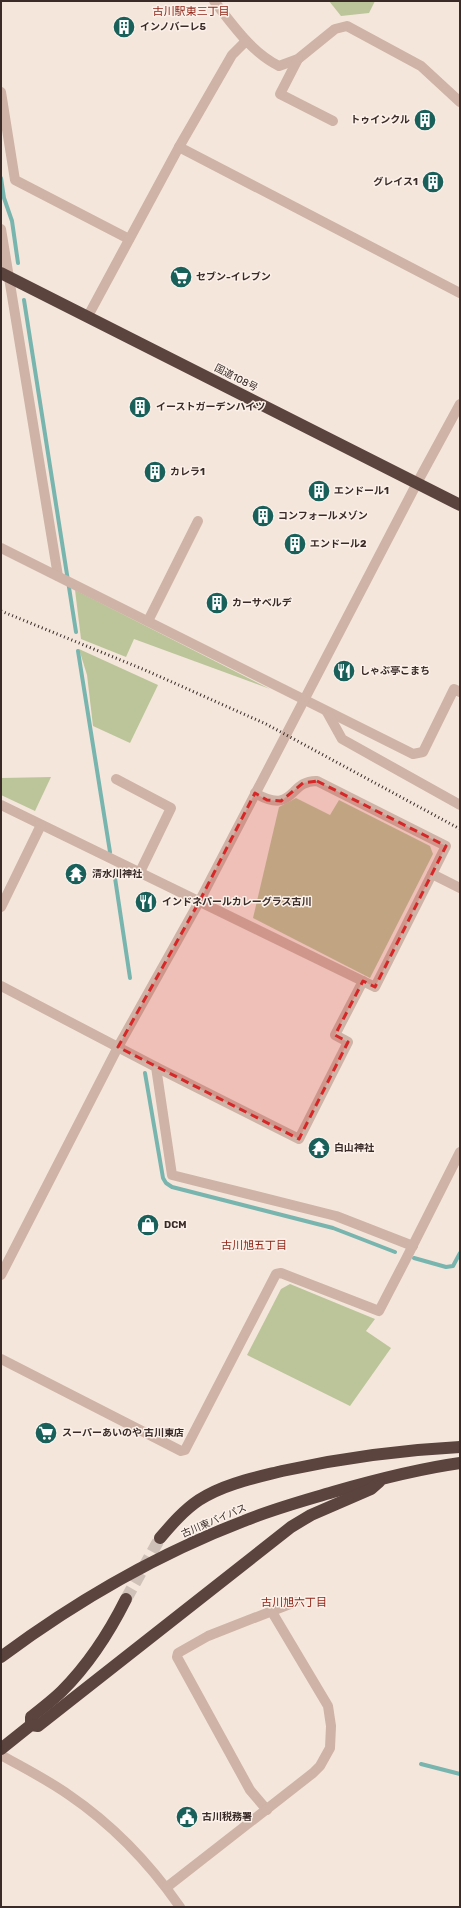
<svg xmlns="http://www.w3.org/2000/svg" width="461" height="1908" viewBox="0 0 461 1908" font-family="Rubik,'Noto Sans JP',sans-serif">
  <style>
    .green { fill: #bcc59a }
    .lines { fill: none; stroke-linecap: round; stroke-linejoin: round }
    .stream { stroke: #78b5af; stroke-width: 4 }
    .highway-tunnel { stroke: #d0c1b8; stroke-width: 12; stroke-dasharray: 12 6; stroke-linecap: butt }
    .minor { stroke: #ceb3a6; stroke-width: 10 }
    .highway { stroke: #5b433e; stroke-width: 12 }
    .rail { stroke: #3a2b28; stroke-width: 3; stroke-dasharray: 1 3; stroke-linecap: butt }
    .marked { fill: #d62828; fill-opacity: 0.2; stroke: #d62828; stroke-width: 3; stroke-dasharray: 8 5; stroke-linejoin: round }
    .labels { text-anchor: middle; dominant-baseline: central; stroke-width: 3; stroke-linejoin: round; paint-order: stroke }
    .poi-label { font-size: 10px; font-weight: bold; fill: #3a2b28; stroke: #fbf1e9; text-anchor: start }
    .street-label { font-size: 10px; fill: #3a2b28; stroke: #fbf1e9 }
    .neighbourhood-label { font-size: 11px; fill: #912619; stroke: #fbf1e9 }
  </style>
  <rect width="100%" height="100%" fill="#f5e6dc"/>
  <g class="green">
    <polygon points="329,1 375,1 369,13 341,16"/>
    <polygon points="75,590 270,689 134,639 126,657 81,639"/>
    <polygon points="79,649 158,685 130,743 93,726 87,675"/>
    <polygon points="51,777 35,811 1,795 1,778"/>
    <polygon points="296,798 330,815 339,800 430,846 433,854 370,978 253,918 279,807"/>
    <polygon points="290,1284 375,1319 366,1331 391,1348 350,1406 247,1355 281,1289"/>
  </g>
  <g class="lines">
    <g class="stream">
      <polyline points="1,178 4,198 12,221 18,263"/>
      <polyline points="24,300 76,632"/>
      <polyline points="78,651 110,852"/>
      <polyline points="115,878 130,978"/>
      <polyline points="145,1073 163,1178 166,1183 172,1187 333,1228 395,1252"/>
      <polyline points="414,1258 446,1267 453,1266 460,1253"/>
      <polyline points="421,1764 460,1774"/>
    </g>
    <polyline class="highway-tunnel" points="126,1599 160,1538"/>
    <g class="minor">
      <path d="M214 1C233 25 251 52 279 66L298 59 335 29 347 26 421 66 460 102"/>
      <polyline points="298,59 280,94 333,121"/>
      <polyline points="1,92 15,180 129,239"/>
      <polyline points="179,147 460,293"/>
      <polyline points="1,229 58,576"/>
      <polyline points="88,316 179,147 232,55 246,41"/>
      <polyline points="1,548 413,754 423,752 454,689 460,692"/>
      <polyline points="148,621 198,521"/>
      <polyline points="327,712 342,739 460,805"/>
      <polyline points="116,779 171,808 139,874"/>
      <path d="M255 793C295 816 288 780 317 781L446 846 432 874 460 888"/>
      <polyline points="1,805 375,987 432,874"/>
      <polyline points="1,907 41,825"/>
      <polyline points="1,986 156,1067 172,1175 336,1216 413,1246"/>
      <polyline points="156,1067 299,1139 348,1042 335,1035 363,981"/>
      <polyline points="1,1275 118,1047 199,902 417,483 460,404"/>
      <polyline points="1,1359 181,1451 185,1450 276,1274 281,1273 379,1311 406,1259 460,1152"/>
      <path d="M1 1755C24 1768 48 1780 69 1795 113 1825 150 1864 180 1907"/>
      <polyline points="267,1810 250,1790 177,1657 178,1653 208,1636 295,1602"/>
      <polyline points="167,1887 313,1773 320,1766 330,1748 331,1726 328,1706 272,1612"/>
    </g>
    <g class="highway">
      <polyline points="1,273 460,505"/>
      <path d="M160 1538C172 1524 184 1510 199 1500 224 1484 254 1478 282 1471 341 1458 400 1450 460 1447"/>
      <path d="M1 1657C75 1602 158 1554 244 1521 273 1509 303 1501 333 1492 375 1480 417 1469 460 1463"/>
      <path d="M31 1725V1717C42 1708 53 1700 62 1691 89 1664 109 1633 126 1599"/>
      <polyline points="1,1749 31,1725 38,1726 291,1527 311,1515 371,1489 379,1482"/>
    </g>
    <polyline class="rail" points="1,611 145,670 266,724 460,829"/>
  </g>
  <path class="marked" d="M317 781 446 846 375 987 363 981 335 1035 348 1042 299 1139 118 1047 199 902 255 793 267 800 281 801 303 783Z"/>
  <defs>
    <g id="building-disc" transform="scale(1.15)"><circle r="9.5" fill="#19605b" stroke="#fbf1e9"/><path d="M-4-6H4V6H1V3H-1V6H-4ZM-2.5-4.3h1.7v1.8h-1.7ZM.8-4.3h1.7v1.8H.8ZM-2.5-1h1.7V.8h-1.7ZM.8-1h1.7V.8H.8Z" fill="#fff"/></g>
    <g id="supermarket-disc" transform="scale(1.15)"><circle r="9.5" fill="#19605b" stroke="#fbf1e9"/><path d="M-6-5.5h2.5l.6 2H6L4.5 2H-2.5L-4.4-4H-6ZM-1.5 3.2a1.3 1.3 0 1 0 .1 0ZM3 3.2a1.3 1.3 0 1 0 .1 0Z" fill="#fff"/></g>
    <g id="restaurant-disc" transform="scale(1.15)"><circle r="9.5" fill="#19605b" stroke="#fbf1e9"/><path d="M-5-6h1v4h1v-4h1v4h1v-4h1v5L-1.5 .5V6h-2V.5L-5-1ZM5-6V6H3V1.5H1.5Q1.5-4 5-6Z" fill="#fff"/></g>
    <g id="temple-disc" transform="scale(1.15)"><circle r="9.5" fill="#19605b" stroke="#fbf1e9"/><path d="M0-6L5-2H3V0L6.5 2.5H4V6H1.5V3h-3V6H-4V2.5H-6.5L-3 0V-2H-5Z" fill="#fff"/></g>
    <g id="shop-disc" transform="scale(1.15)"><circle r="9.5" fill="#19605b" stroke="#fbf1e9"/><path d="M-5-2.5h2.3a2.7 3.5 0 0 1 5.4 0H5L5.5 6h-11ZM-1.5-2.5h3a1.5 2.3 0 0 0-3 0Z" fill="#fff"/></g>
    <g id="civic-disc" transform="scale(1.15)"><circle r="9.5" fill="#19605b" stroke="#fbf1e9"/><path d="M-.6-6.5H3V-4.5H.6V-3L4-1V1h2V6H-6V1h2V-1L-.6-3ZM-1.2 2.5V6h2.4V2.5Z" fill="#fff"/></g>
  </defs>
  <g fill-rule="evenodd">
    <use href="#building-disc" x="124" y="27"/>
    <use href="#building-disc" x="425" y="120"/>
    <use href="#building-disc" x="433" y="182"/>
    <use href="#supermarket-disc" x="181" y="277"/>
    <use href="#building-disc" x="140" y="407"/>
    <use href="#building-disc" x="155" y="472"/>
    <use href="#building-disc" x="319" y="491"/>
    <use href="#building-disc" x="263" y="516"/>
    <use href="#building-disc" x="295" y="544"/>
    <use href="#building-disc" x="217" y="603"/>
    <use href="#restaurant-disc" x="344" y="671"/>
    <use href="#temple-disc" x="76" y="874"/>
    <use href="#restaurant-disc" x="146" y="902"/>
    <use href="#temple-disc" x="319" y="1148"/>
    <use href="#shop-disc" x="148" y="1225"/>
    <use href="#supermarket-disc" x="46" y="1433"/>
    <use href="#civic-disc" x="187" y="1817"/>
  </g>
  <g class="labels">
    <g class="poi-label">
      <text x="140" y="27">インノバーレ5</text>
      <text x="410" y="120" text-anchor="end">トゥインクル</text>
      <text x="418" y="182" text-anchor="end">グレイス1</text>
      <text x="196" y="277">セブン-イレブン</text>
      <text x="156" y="407">イーストガーデンハイツ</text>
      <text x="170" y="472">カレラ1</text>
      <text x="334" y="491">エンドール1</text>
      <text x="278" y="516">コンフォールメゾン</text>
      <text x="310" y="544">エンドール2</text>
      <text x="232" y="603">カーサベルデ</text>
      <text x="360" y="671">しゃぶ亭こまち</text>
      <text x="92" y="874">清水川神社</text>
      <text x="162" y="902">インドネパールカレーグラス古川</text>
      <text x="334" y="1148">白山神社</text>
      <text x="164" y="1225">DCM</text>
      <text x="62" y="1433">スーパーあいのや 古川東店</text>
      <text x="202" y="1817">古川税務署</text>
    </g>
    <g class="street-label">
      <text transform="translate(236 378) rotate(27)">国道108号</text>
      <text transform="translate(214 1521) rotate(-23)">古川東バイパス</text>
    </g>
    <g class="neighbourhood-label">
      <text x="191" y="11">古川駅東三丁目</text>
      <text x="254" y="1245">古川旭五丁目</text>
      <text x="294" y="1602">古川旭六丁目</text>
    </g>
  </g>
  <rect width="461" height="1908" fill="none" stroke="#3a2b28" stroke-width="4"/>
</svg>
